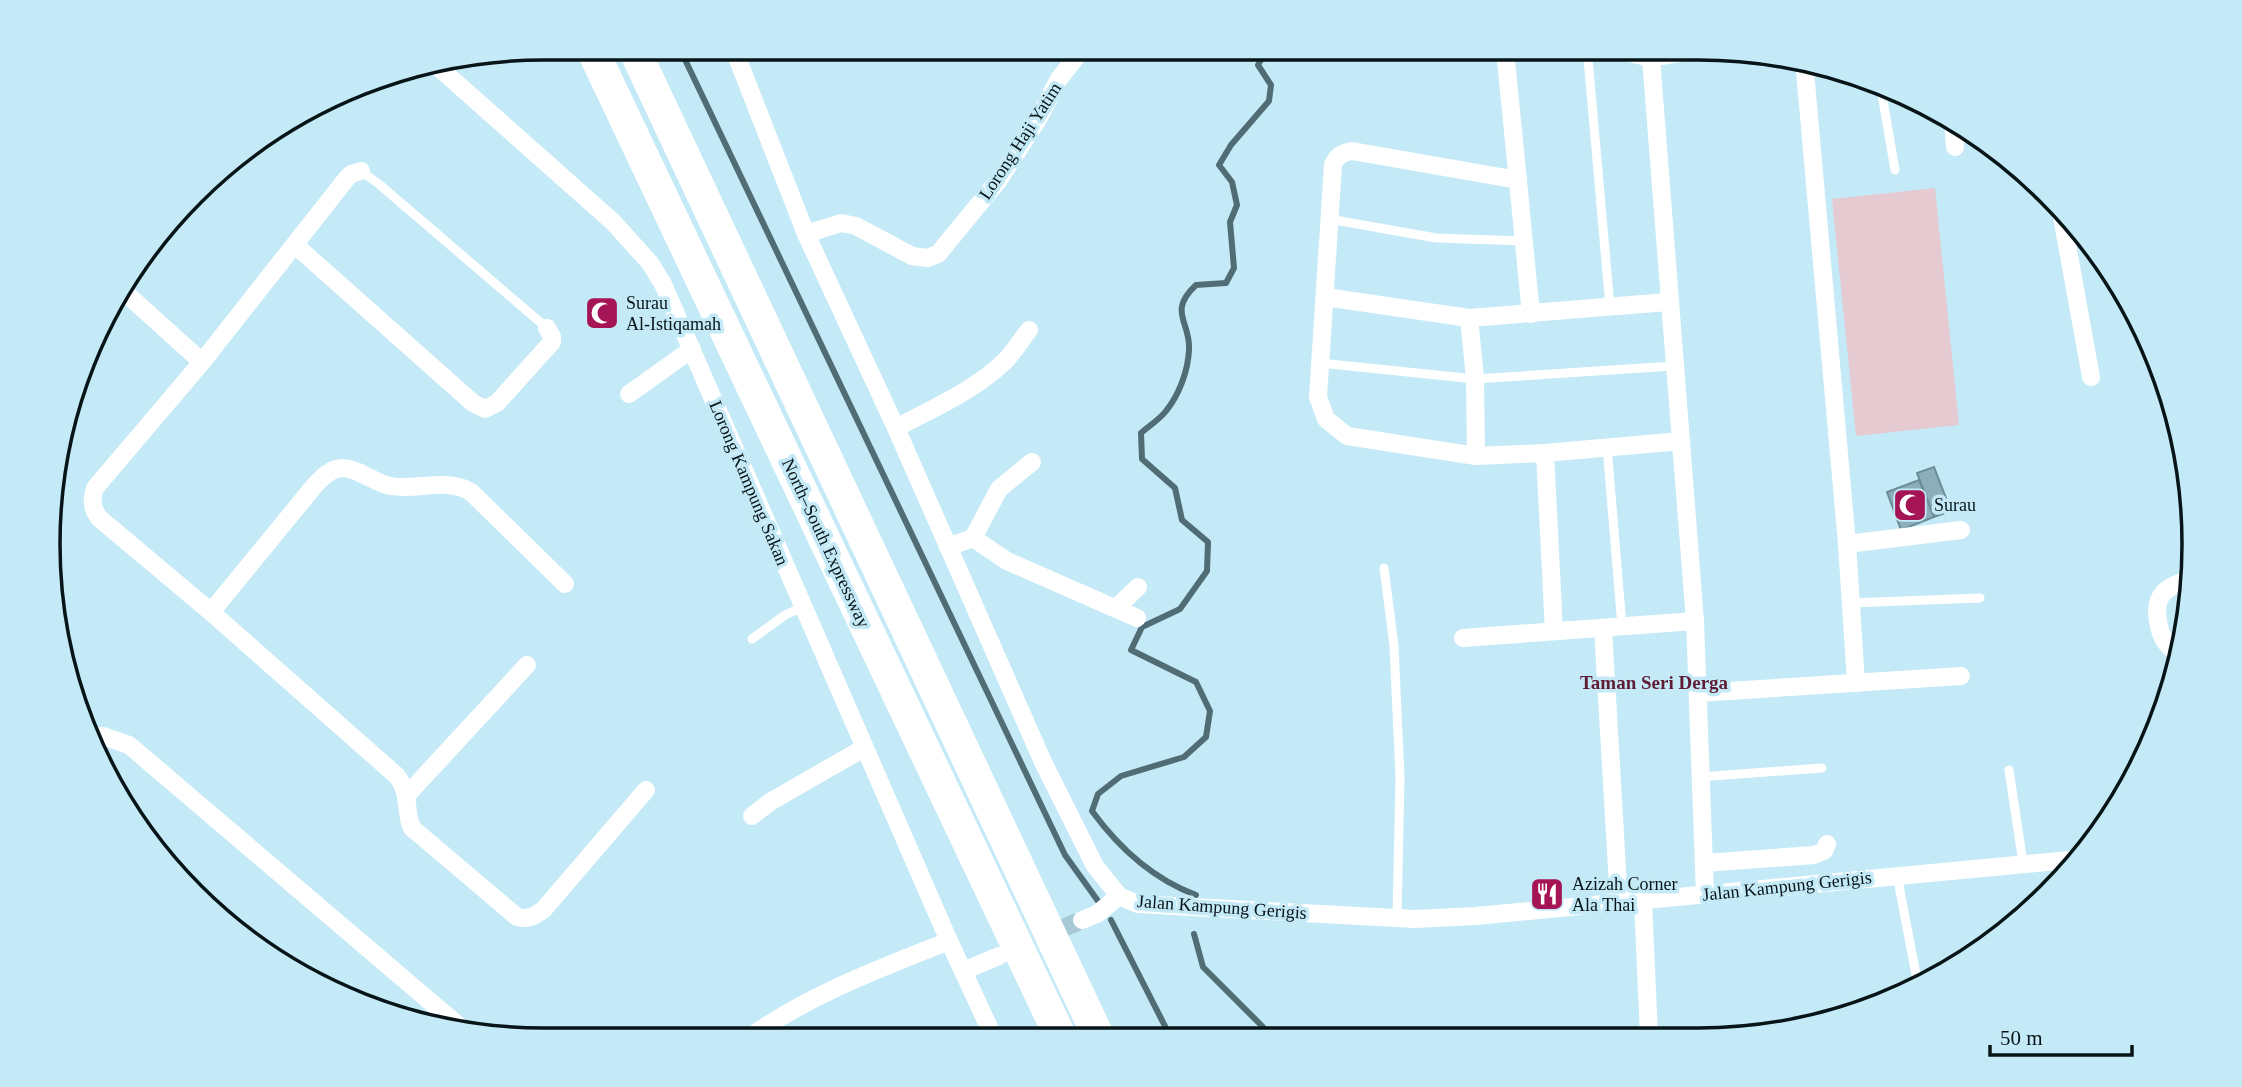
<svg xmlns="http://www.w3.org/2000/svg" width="2242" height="1087" viewBox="0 0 2242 1087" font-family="'Times New Roman',serif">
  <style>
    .green { fill: #e5cad1 }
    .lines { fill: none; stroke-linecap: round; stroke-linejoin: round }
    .stream { stroke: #506c75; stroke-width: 6 }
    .building { fill: #8baeba; stroke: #6a8d98; stroke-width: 2 }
    .minor-tunnel { stroke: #a8cad6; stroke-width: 18; stroke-dasharray: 18 9; stroke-linecap: butt }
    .service { stroke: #fff; stroke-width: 9 }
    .minor { stroke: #fff; stroke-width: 18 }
    .motorway { stroke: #fff; stroke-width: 32 }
    .labels { text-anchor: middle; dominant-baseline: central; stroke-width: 7; stroke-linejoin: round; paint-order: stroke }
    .street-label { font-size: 18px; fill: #071418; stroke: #c5eaf7 }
    .poi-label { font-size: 18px; fill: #071418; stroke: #c5eaf7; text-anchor: start }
    .neighbourhood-label { font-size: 19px; font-weight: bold; fill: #5e1c35; stroke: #c5eaf7 }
    .rim { fill: none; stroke: #071418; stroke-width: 3.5 }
  </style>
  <rect width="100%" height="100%" fill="#c5eaf7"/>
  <polygon class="green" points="1935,188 1959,425 1856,436 1832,199"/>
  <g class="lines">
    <g class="stream">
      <polyline points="679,47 1065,855 1098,901"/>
      <path d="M1196 895C1153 879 1119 848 1092 811L1098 794 1121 776 1184 757 1206 737 1210 711 1196 682 1131 650 1142 627 1180 609 1207 571 1208 542 1182 520 1175 488 1142 459 1141 433C1149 426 1160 419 1166 411 1179 395 1188 371 1189 350 1191 322 1167 312 1196 285L1226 283 1234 268 1230 222 1237 205 1232 182 1219 165 1231 145 1269 101 1271 85 1258 65 1267 49 1271 47"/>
      <polyline points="1111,920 1171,1038"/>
      <polyline points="1194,934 1203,967 1263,1027 1269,1037"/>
    </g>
  </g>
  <g class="building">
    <polygon points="1934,467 1951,511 1934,517 1917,473"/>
    <polygon points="1919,480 1934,517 1901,530 1887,492"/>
  </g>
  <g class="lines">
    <polyline class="minor-tunnel" points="1012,950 1082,920"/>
    <g class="service">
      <polyline points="1587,47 1610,307"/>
      <polyline points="1880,83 1895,170"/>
      <polyline points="361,171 380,185 547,328"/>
      <polyline points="1329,219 1436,238 1525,241"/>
      <polyline points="1320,363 1475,379 1673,366"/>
      <polyline points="1607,447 1622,626"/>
      <polyline points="1384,568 1394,646 1400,777 1397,918"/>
      <polyline points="1850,603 1980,598"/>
      <polyline points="752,639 785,615 803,607"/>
      <polyline points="2009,770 2023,863"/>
      <polyline points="1699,777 1822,768"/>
      <polyline points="1897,875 1918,985"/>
    </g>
    <g class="minor">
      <polyline points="733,47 806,234 896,428 1043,762 1095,866 1119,896 1138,904 1415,919 1476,916 2079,859"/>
      <polyline points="1508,47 1506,60 1531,314"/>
      <polyline points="1604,47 1651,58 1709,48"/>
      <polyline points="1651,58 1695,621 1705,894"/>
      <polyline points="1804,60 1847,544 1856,683"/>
      <polyline points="436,65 613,222 650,263 663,284 949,941 994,1038"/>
      <polyline points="1953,120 1955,147"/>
      <path d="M361 171 351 174 347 178 202 362 95 488C91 500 92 508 99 518L211 612 397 776C411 795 404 809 412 828L517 917C529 920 535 916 544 909L646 790"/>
      <path d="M1518 180 1352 151C1342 153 1337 155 1333 165L1318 397 1326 419 1347 436 1476 456 1545 453 1681 441"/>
      <polyline points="2060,206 2091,377"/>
      <polyline points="806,234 841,223 856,226 912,256 927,258 938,254 998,181 1037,121 1059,79 1084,47"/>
      <polyline points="295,245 473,403 485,409 497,403 552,342 552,337 547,328"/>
      <polyline points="120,288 202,362"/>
      <polyline points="1325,297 1469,318 1668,302"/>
      <polyline points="1469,318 1475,379 1476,456"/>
      <polyline points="629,394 692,349"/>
      <path d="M896 428C933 408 974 391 1005 361 1014 352 1021 340 1029 330"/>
      <polyline points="1545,453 1554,631"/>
      <polyline points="973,538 999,489 1032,462"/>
      <polyline points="1847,544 1961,530"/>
      <polyline points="948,547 973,538 1007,561 1137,618"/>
      <polyline points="1116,608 1138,587"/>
      <path d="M211 612 315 485C323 477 331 468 343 468 360 469 374 483 390 486 418 491 445 477 471 492L565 584"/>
      <polyline points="1603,628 1619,903"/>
      <polyline points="1463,638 1695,621"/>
      <path d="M2181 655C2168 648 2162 640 2159 626 2152 596 2164 587 2191 579"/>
      <polyline points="1698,693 1961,676"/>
      <polyline points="91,738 103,736 129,745 466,1032"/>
      <polyline points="407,795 527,665"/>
      <polyline points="752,816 770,802 864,748"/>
      <polyline points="1704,863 1814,855 1824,851 1827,844"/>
      <polyline points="1643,901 1649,1036"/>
      <polyline points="1082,920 1097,914 1119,896"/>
      <polyline points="963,971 999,956"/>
      <path d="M747 1039C808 995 879 969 949 941"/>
    </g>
    <g class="motorway">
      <polyline points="591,47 1061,1038"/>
      <polyline points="633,47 1099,1038"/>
    </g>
  </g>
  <defs>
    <g id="mosque-square" transform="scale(1.75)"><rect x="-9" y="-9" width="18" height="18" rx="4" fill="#a51556" stroke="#c5eaf7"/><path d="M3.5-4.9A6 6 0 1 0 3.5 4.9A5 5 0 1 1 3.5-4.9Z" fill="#fff"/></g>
    <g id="restaurant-square" transform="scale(1.75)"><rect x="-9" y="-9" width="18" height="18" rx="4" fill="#a51556" stroke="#c5eaf7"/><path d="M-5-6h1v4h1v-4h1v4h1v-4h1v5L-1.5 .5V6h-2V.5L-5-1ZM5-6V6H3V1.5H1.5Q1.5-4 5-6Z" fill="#fff"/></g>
  </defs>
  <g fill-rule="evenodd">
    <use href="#mosque-square" x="602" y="313"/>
    <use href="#mosque-square" x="1910" y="505"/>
    <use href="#restaurant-square" x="1547" y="894"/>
  </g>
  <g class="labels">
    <g class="street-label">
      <text transform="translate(1020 141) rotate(-57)">Lorong Haji Yatim</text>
      <text transform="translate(749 483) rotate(67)">Lorong Kampung Sakan</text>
      <text transform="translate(826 543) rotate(65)">North–South Expressway</text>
      <text transform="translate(1787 886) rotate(-6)">Jalan Kampung Gerigis</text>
      <text transform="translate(1222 907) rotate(4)">Jalan Kampung Gerigis</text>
    </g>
    <g class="poi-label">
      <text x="626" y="303">Surau<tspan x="626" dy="21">Al-Istiqamah</tspan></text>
      <text x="1934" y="505">Surau</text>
      <text x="1572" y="884">Azizah Corner<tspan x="1572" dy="21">Ala Thai</tspan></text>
    </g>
    <g class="neighbourhood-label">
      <text x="1654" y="682">Taman Seri Derga</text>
    </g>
  </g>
  <path d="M0 0H2242V1087H0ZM544 60H1698A484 484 0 0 1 2182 544V544A484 484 0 0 1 1698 1028H544A484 484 0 0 1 60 544V544A484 484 0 0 1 544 60Z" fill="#c5eaf7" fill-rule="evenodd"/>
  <path class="rim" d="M544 60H1698A484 484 0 0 1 2182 544V544A484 484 0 0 1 1698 1028H544A484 484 0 0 1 60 544V544A484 484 0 0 1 544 60Z"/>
  <path d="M1990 1045v10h142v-10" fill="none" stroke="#071418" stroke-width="3.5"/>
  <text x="2000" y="1045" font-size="21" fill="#071418" stroke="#c5eaf7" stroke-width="5" paint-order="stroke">50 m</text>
</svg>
